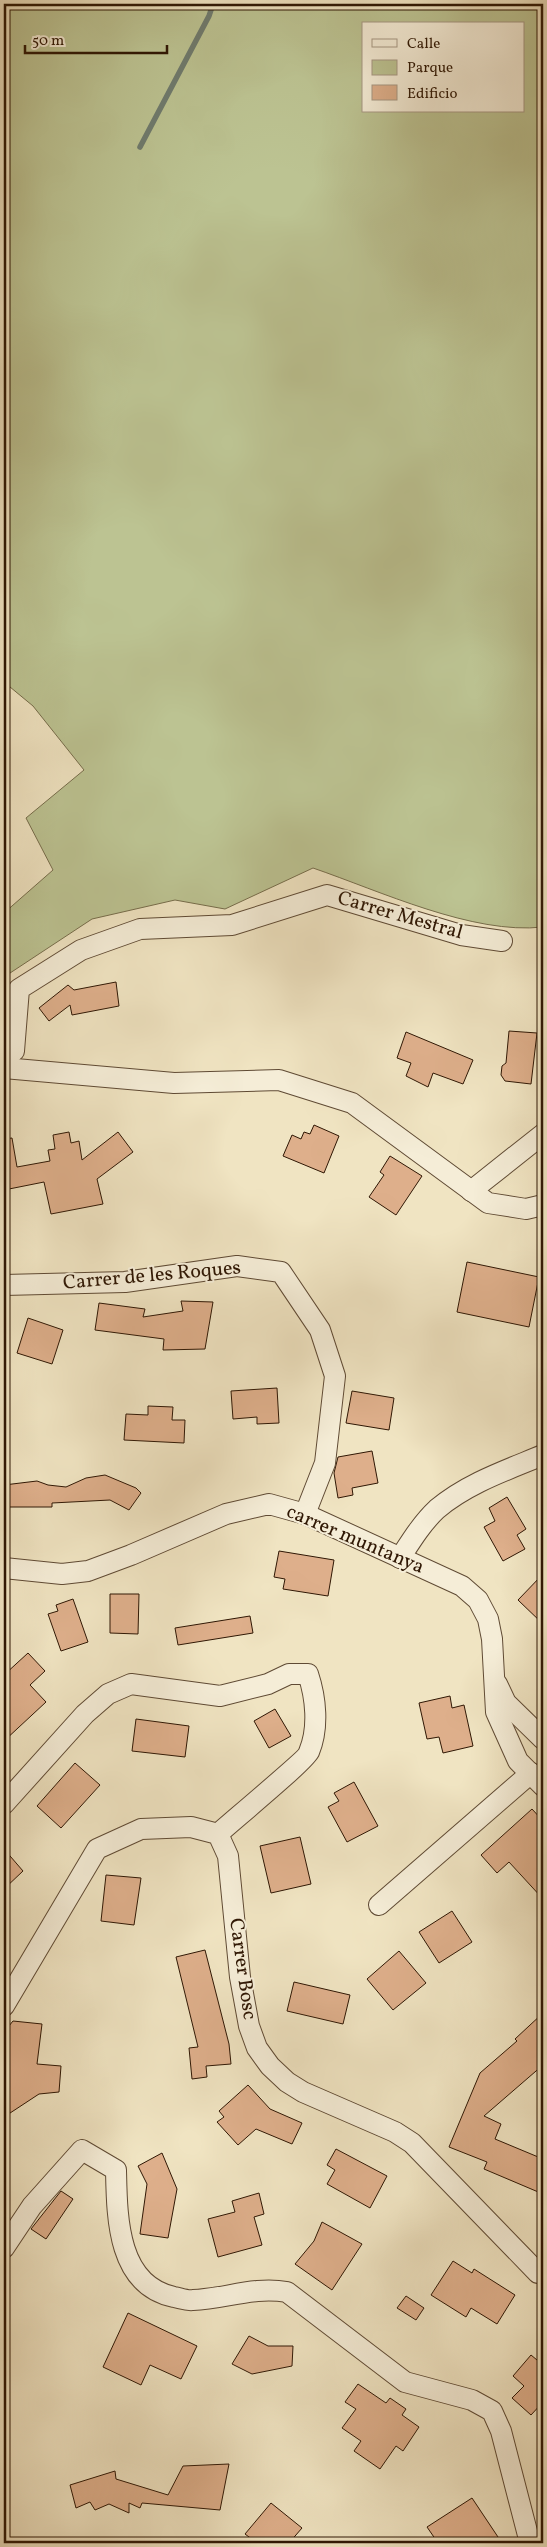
<svg xmlns="http://www.w3.org/2000/svg" width="547" height="2547" viewBox="0 0 547 2547" font-family="Vollkorn,serif">
  <style>
    .green { fill: #bcc392; stroke: #766d4b; fill-rule: evenodd }
    .lines { fill: none; stroke-linecap: round; stroke-linejoin: round }
    .stream { stroke: #6f7b6e; stroke-width: 5.5 }
    .building { fill: #deaf8b; stroke: #2f1704 }
    .minor-casing { stroke: #5f4a34; stroke-width: 22 }
    .minor { stroke: #f5edd7; stroke-width: 20 }
    .labels { text-anchor: middle; dominant-baseline: central; stroke-width: 4; stroke-linejoin: round; paint-order: stroke }
    .street-label { font-size: 20px; fill: #2f1704; stroke: #f5edd7 }
  </style>
  <rect width="100%" height="100%" fill="#f0e4c2"/>
  <filter id="stains"><feTurbulence type="fractalNoise" baseFrequency=".004" numOctaves="4"/><feColorMatrix values="0 0 0 0 .2 0 0 0 0 .09 0 0 0 0 .02 0 0 0 .5 -.17"/></filter>
  <radialGradient id="worn" r=".72"><stop offset=".6" stop-color="#630" stop-opacity="0"/><stop offset="1" stop-color="#630" stop-opacity=".3"/></radialGradient>
  <path class="green" d="M4 4H543V927C473 935 380 891 313 868L225 909 175 900 92 919 4 977V913L53 870 26 818 84 770 33 706 4 682ZM363 24H523V111H363Z"/>
  <g class="lines">
    <polyline class="stream" points="140,147 209,16 213,4"/>
  </g>
  <g class="building">
    <polygon points="116,982 119,1006 72,1015 70,1005 49,1021 39,1008 68,985 74,990"/>
    <polygon points="509,1031 537,1033 531,1084 505,1081 501,1075 502,1066 506,1063"/>
    <polygon points="406,1032 473,1060 463,1084 433,1073 428,1087 406,1076 411,1063 397,1058"/>
    <polygon points="314,1125 339,1136 324,1173 283,1156 292,1135 301,1139 304,1132 310,1134"/>
    <polygon points="69,1132 71,1143 79,1141 82,1160 118,1132 133,1152 97,1179 103,1204 51,1214 44,1182 4,1190 4,1139 12,1138 17,1167 50,1161 48,1150 55,1149 53,1135"/>
    <polygon points="390,1156 422,1176 396,1215 369,1197 384,1175 380,1172"/>
    <polygon points="467,1262 539,1277 529,1327 457,1312"/>
    <polygon points="181,1301 213,1302 205,1349 163,1350 164,1339 95,1330 99,1303 145,1309 143,1317 183,1311"/>
    <polygon points="28,1318 63,1330 52,1364 17,1353"/>
    <polygon points="277,1388 279,1423 257,1424 257,1417 233,1419 231,1391"/>
    <polygon points="352,1391 394,1398 389,1430 346,1423"/>
    <polygon points="148,1406 173,1407 172,1420 185,1420 184,1443 124,1440 126,1414 148,1415"/>
    <polygon points="372,1451 378,1483 352,1488 353,1495 338,1498 334,1473 338,1457"/>
    <polygon points="105,1475 136,1488 141,1493 129,1510 110,1500 52,1503 52,1507 4,1507 4,1485 37,1481 48,1485 66,1487 86,1478"/>
    <polygon points="507,1497 526,1529 517,1535 525,1549 503,1561 484,1527 495,1521 489,1508"/>
    <polygon points="279,1551 334,1560 328,1596 283,1589 285,1579 274,1577"/>
    <polygon points="543,1574 543,1624 518,1600"/>
    <polygon points="110,1594 139,1594 138,1634 110,1633"/>
    <polygon points="73,1599 88,1642 61,1651 48,1614 58,1611 56,1605"/>
    <polygon points="250,1616 253,1633 178,1645 175,1628"/>
    <polygon points="28,1653 45,1671 30,1685 46,1702 4,1741 4,1675"/>
    <polygon points="450,1696 452,1708 464,1705 473,1746 443,1753 439,1737 427,1739 419,1703"/>
    <polygon points="275,1709 291,1736 269,1748 254,1721"/>
    <polygon points="136,1719 189,1726 185,1757 132,1751"/>
    <polygon points="75,1763 100,1785 61,1828 37,1806"/>
    <polygon points="354,1782 378,1826 347,1842 328,1807 339,1801 334,1793"/>
    <polygon points="532,1809 543,1821 543,1899 509,1862 497,1873 481,1855"/>
    <polygon points="300,1837 311,1884 271,1893 260,1846"/>
    <polygon points="4,1849 23,1871 4,1889"/>
    <polygon points="106,1875 141,1878 134,1925 101,1921"/>
    <polygon points="452,1911 472,1942 439,1963 419,1932"/>
    <polygon points="205,1950 229,2044 231,2064 206,2066 207,2077 192,2079 189,2048 198,2047 176,1957"/>
    <polygon points="399,1951 426,1983 393,2010 367,1979"/>
    <polygon points="294,1982 350,1995 343,2024 287,2011"/>
    <polygon points="543,2013 543,2065 484,2116 501,2124 495,2139 543,2159 543,2194 484,2169 487,2162 449,2147 480,2073 517,2041 515,2039"/>
    <polygon points="13,2021 42,2024 37,2064 61,2066 59,2092 39,2094 4,2117 4,2081 7,2076 8,2069 4,2058 4,2032"/>
    <polygon points="248,2085 270,2109 302,2123 292,2144 256,2129 238,2145 217,2122 224,2117 219,2111"/>
    <polygon points="336,2149 387,2176 370,2208 327,2184 335,2170 327,2165"/>
    <polygon points="162,2153 177,2189 168,2238 140,2234 147,2184 138,2166"/>
    <polygon points="61,2191 73,2199 46,2239 31,2229"/>
    <polygon points="259,2193 264,2214 254,2217 262,2245 218,2257 208,2219 235,2212 232,2201"/>
    <polygon points="322,2222 362,2244 332,2290 295,2264 314,2241"/>
    <polygon points="453,2261 472,2273 474,2269 515,2295 497,2324 471,2308 466,2317 431,2295"/>
    <polygon points="406,2296 424,2308 416,2320 397,2308"/>
    <polygon points="128,2313 197,2346 181,2379 150,2365 141,2385 103,2367"/>
    <polygon points="249,2336 268,2346 293,2346 292,2366 252,2374 232,2364"/>
    <polygon points="531,2355 543,2365 543,2402 531,2415 512,2398 524,2386 513,2376"/>
    <polygon points="358,2384 386,2403 390,2398 406,2409 402,2415 419,2427 403,2451 396,2446 380,2469 354,2451 361,2441 342,2428 356,2409 345,2402"/>
    <polygon points="229,2464 220,2510 142,2503 140,2508 129,2503 129,2513 109,2504 95,2510 90,2502 76,2508 70,2485 115,2471 116,2479 168,2495 183,2466"/>
    <polygon points="472,2498 502,2543 438,2543 427,2527"/>
    <polygon points="271,2503 302,2528 289,2543 257,2543 245,2534"/>
  </g>
  <g class="lines">
    <g class="minor-casing">
      <g id="minor">
        <polyline points="4,1043 14,1051 19,989 81,950 140,929 232,925 327,895 461,935 502,941"/>
        <polyline points="4,1068 174,1083 279,1080 352,1103 488,1203 526,1209 543,1205"/>
        <polyline points="471,1191 543,1134"/>
        <polyline points="4,1285 125,1282 237,1266 281,1272 320,1330 335,1376 325,1463 305,1514"/>
        <path d="M400 1558C411 1541 422 1523 437 1509 468 1483 507 1470 543 1455"/>
        <polyline points="4,1568 62,1574 88,1571 131,1555 226,1514 269,1504 305,1514 462,1586 478,1600 488,1619 492,1639 496,1712 518,1761 543,1786"/>
        <polyline points="497,1684 506,1703 543,1739"/>
        <path d="M4 1804 85 1714 108 1694 131 1684 220 1696 268 1684 289 1674H308C316 1698 319 1728 309 1752 307 1759 230 1823 218 1834"/>
        <polyline points="379,1905 531,1773"/>
        <polyline points="4,2006 97,1849 141,1829 191,1827 218,1834 228,1856 240,1977 249,2026 257,2048 270,2066 287,2082 303,2092 395,2132 412,2143 538,2273"/>
        <path d="M4 2248 32 2206 82 2150 116 2170C117 2217 117 2285 174 2297 180 2298 187 2301 193 2300 225 2299 254 2286 287 2292L405 2382 472 2400 492 2411 501 2431 530 2543"/>
      </g>
    </g>
    <use href="#minor" class="minor"/>
  </g>
  <g class="labels">
    <g class="street-label">
      <text transform="translate(400 916) rotate(16)">Carrer Mestral</text>
      <text transform="translate(152 1276) rotate(-5)">Carrer de les Roques</text>
      <text transform="translate(355 1540) rotate(23)">carrer muntanya</text>
      <text transform="translate(242 1969) rotate(82)">Carrer Bosc</text>
    </g>
  </g>
  <rect width="547" height="2547" fill="none" stroke="#f0e4c2" stroke-width="20"/>
  <rect x="5" y="5" width="537" height="2537" fill="none" stroke="#2f1704" stroke-width="2.5"/>
  <rect x="10" y="10" width="527" height="2527" fill="none" stroke="#2f1704"/>
  <rect x="362" y="22" width="162" height="90" fill="#f5edd7" stroke="#a69783"/>
  <rect x="372" y="39" width="25" height="8" fill="#f5edd7" stroke="#a69783"/>
  <text x="407" y="48" font-size="15" fill="#2f1704">Calle</text>
  <rect x="372" y="60" width="25" height="15" fill="#bcc392" stroke="#a69783"/>
  <text x="407" y="72" font-size="15" fill="#2f1704">Parque</text>
  <rect x="372" y="85" width="25" height="15" fill="#deaf8b" stroke="#a69783"/>
  <text x="407" y="98" font-size="15" fill="#2f1704">Edificio</text>
  <path d="M25 45v8h142v-8" fill="none" stroke="#2f1704" stroke-width="2.5"/>
  <text x="32" y="45" font-size="15" fill="#2f1704" stroke="#f5edd7" stroke-width="4" paint-order="stroke">50 m</text>
  <rect width="100%" height="100%" filter="url(#stains)"/>
  <rect width="100%" height="100%" fill="url(#worn)"/>
</svg>
